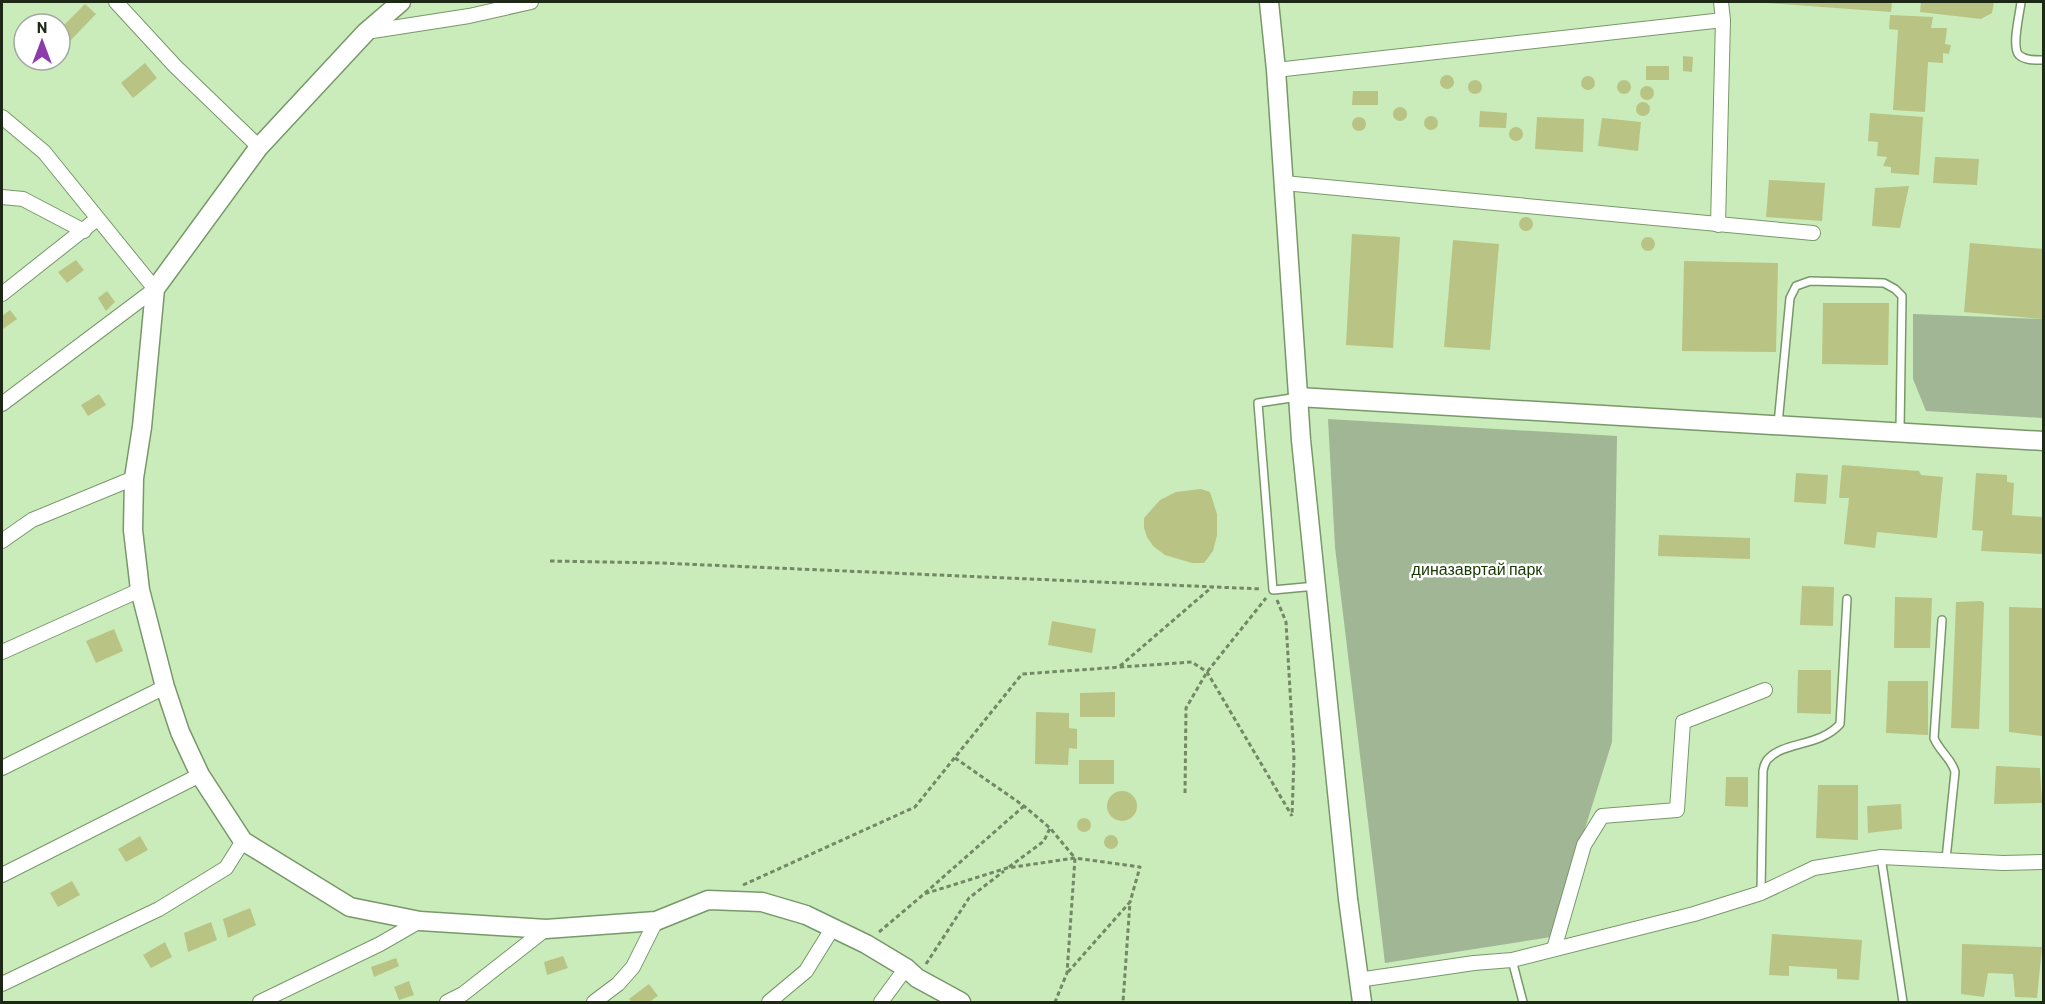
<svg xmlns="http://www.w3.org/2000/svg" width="2045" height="1004" viewBox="0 0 2045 1004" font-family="Barlow,sans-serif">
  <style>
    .green { fill: #a0b695 }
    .building { fill: #b9c384 }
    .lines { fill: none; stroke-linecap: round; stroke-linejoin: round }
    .lane-casing { stroke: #789869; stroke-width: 10 }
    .street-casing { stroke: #789869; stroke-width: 16 }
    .secondary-casing { stroke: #789869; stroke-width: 21 }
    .path { stroke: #728966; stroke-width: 3; stroke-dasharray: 4.5 3; stroke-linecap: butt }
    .lane { stroke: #fff; stroke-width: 7 }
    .street { stroke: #fff; stroke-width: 14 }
    .secondary { stroke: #fff; stroke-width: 18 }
    .labels { text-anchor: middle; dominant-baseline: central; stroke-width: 5; stroke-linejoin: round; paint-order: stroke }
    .park-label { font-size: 16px; fill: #173900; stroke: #fff }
  </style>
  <rect width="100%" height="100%" fill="#caecba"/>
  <g class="green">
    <polygon points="1913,314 2043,319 2043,418 1926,411 1913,379"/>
    <polygon points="1328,419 1617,436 1612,742 1551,937 1385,963 1335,547"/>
  </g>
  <g class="building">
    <polygon points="1767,2 1892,2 1891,12 1766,3"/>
    <polygon points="1921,2 1994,2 1992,13 1981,19 1920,12"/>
    <polygon points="85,4 96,14 68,43 60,36 60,29"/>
    <polygon points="1890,15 1933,17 1931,28 1947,28 1945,44 1951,45 1949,54 1943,53 1943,63 1928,62 1925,112 1893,110 1898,30 1889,29"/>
    <polygon points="1683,56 1693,57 1692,72 1683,71"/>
    <polygon points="145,63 157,78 133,98 121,83"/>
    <rect x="1646" y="66" width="23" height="14"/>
    <circle cx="1447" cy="82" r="7"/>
    <circle cx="1588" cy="83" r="7"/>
    <circle cx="1475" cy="87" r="7"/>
    <circle cx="1624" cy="87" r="7"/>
    <circle cx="1647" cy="93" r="7"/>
    <polygon points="1353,91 1378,91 1378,105 1352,105"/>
    <circle cx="1643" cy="109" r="7"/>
    <circle cx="1400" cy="114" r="7"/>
    <polygon points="1480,111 1507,113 1506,128 1479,127"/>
    <polygon points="1870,113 1923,117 1919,175 1891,173 1891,167 1883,166 1887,157 1877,156 1878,142 1868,141"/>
    <circle cx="1431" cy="123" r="7"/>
    <polygon points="1537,117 1584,119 1583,152 1535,149"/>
    <circle cx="1359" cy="124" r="7"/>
    <polygon points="1602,118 1641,122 1638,151 1598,146"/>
    <circle cx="1516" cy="134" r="7"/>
    <polygon points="1935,157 1979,159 1977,185 1933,183"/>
    <polygon points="1769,180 1825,183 1822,221 1766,217"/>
    <polygon points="1909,186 1900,228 1872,226 1875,188"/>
    <circle cx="1526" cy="224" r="7"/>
    <polygon points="1352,234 1400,237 1393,348 1346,345"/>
    <circle cx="1648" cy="244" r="7"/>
    <polygon points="1453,240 1499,244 1490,350 1444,347"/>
    <polygon points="1970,243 2044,249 2044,319 1964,312"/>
    <polygon points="76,260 84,270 67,283 58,272"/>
    <polygon points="1684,261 1778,263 1776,352 1682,351"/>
    <polygon points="107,291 115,302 106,311 98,298"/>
    <polygon points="1823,303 1889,303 1888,365 1822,364"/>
    <polygon points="10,310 17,319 3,329 2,316"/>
    <polygon points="99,394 106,405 88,416 81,405"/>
    <polygon points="1842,465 1919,471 1921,475 1943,477 1937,538 1877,532 1875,548 1844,544 1849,498 1839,498"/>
    <polygon points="1796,473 1828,475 1826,504 1794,502"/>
    <polygon points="1976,473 2007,475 2007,482 2014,483 2012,515 2044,517 2044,554 1981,551 1983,531 1972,530"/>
    <polygon points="1201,489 1210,492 1217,514 1217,535 1213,551 1204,563 1192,563 1165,555 1153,546 1147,537 1144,528 1144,518 1160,500 1176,492"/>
    <polygon points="1659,535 1750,538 1750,559 1658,556"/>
    <polygon points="1802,586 1834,587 1833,626 1800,625"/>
    <polygon points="1895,597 1932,598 1930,648 1894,648"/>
    <polygon points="1982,601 1984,603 1979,729 1951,728 1956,602"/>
    <polygon points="2009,607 2044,608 2042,736 2009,732"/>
    <polygon points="1052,621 1096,629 1092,653 1048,645"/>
    <polygon points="114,629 123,651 96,663 86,641"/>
    <polygon points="1798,670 1831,670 1831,714 1797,713"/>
    <polygon points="1888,681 1928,681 1928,735 1886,733"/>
    <polygon points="1115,692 1115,717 1080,717 1080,693"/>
    <polygon points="1036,712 1069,713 1069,728 1077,729 1077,749 1069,748 1068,765 1035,764"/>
    <rect x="1079" y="760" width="35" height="24"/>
    <polygon points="1996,766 2040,768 2042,803 1994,804"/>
    <polygon points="1726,777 1748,777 1748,807 1725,806"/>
    <polygon points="1818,785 1858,785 1858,840 1816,838"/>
    <circle cx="1122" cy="806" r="15"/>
    <polygon points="1901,804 1902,829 1868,833 1867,806"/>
    <circle cx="1084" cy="825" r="7"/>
    <circle cx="1111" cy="842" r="7"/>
    <polygon points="140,836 148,850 126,862 118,849"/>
    <polygon points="72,881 80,895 58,907 50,893"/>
    <polygon points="250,908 256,925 228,938 223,919"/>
    <polygon points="211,922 217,940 188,952 184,933"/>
    <polygon points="1772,934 1862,940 1859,980 1837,979 1837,969 1789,966 1789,976 1769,975"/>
    <polygon points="165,942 172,957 151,968 143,955"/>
    <polygon points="1962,944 2042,947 2037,998 2015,997 2013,974 1988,973 1984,997 1961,994"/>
    <polygon points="563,956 568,968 547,975 544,962"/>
    <polygon points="396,958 399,966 374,977 371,967"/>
    <polygon points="409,981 414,995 399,1000 394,987"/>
    <polygon points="649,984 658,996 649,1002 632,1002 629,999"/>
  </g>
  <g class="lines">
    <g class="lane-casing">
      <g id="lane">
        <path d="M2021 2C2020 13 2011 47 2019 55 2026 61 2036 60 2044 60"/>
        <polyline points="1298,397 1258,403 1273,590 1316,586"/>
        <polyline points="1778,424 1790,298 1796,286 1810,281 1884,283 1895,289 1902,296 1900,430"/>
        <path d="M1942 620 1934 738C1939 751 1952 759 1955 772L1946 859"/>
        <polyline points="1881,857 1903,1002"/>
        <path d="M1761 893 1763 771C1764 766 1765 761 1769 758 1784 742 1821 746 1840 724L1847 599"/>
        <polyline points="1512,960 1523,1002"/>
      </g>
    </g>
    <g class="street-casing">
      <g id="street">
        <polyline points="116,2 175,66 259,147"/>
        <polyline points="366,32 469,16 531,2"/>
        <polyline points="1276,70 1723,20"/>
        <polyline points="2,117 44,152 155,289 2,404"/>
        <polyline points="1284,183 1813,233"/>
        <polyline points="2,197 23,199 84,231"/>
        <polyline points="1718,225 1723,20 1721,2"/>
        <polyline points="2,294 97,219"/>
        <polyline points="2,541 32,520 134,478"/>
        <polyline points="2,652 140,590"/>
        <polyline points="2,768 165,687"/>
        <polyline points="2,875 200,775"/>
        <polyline points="1554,949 1584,845 1602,816 1677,810 1683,722 1765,690"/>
        <polyline points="1358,980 1474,963 1512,960 1694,914 1761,893 1814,868 1881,857 2003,863 2044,862"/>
        <polyline points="2,984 159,909 226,868 243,841"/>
        <polyline points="260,1002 380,944 420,921"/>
        <polyline points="447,1002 463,994 546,929"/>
        <polyline points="594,1002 618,984 633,967 656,921"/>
        <polyline points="769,1002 806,971 832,929"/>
        <polyline points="881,1002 906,968"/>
      </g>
    </g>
    <g class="secondary-casing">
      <g id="secondary">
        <polyline points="401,2 366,32 259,147 155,289 142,427 134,478 133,530 140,590 165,687 180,732 200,775 243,841 350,907 420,921 546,929 656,921 708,900 762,902 806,915 866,944 906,968 917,978 961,1002"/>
        <polyline points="1269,2 1276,70 1301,440 1348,899 1362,1002"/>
        <polyline points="1298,397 2044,441"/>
      </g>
    </g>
    <g class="path">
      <polyline points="550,561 660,563 1262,589"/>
      <polyline points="1277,600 1286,622 1294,758 1292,816"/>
      <polyline points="1120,666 1212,587"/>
      <polyline points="955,758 1024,806 1050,828 1075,858 1067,973 1055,1002"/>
      <polyline points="1185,793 1186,708 1207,672 1266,598"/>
      <polyline points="1009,867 1044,841 1050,828"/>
      <polyline points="743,885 915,807 1022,674 1192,662 1207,672 1292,816"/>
      <polyline points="925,893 1024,806"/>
      <polyline points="879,932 924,894 1007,868 1075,858 1140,867 1130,902"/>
      <polyline points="926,964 969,898 1004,871"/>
      <polyline points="1068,972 1130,902 1123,1002"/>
    </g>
    <use href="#lane" class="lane"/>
    <use href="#street" class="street"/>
    <use href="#secondary" class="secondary"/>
  </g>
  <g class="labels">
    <g class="park-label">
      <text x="1477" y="568">диназавртай парк</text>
    </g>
  </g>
  <rect width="2045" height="1004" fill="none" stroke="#1d2916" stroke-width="6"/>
  <g transform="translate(42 42)"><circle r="28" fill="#ffffff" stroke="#a5a9a2" stroke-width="1.5"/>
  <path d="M0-4.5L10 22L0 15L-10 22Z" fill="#8c3baa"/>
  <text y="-9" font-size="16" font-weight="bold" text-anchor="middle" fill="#1d2916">N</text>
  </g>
</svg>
